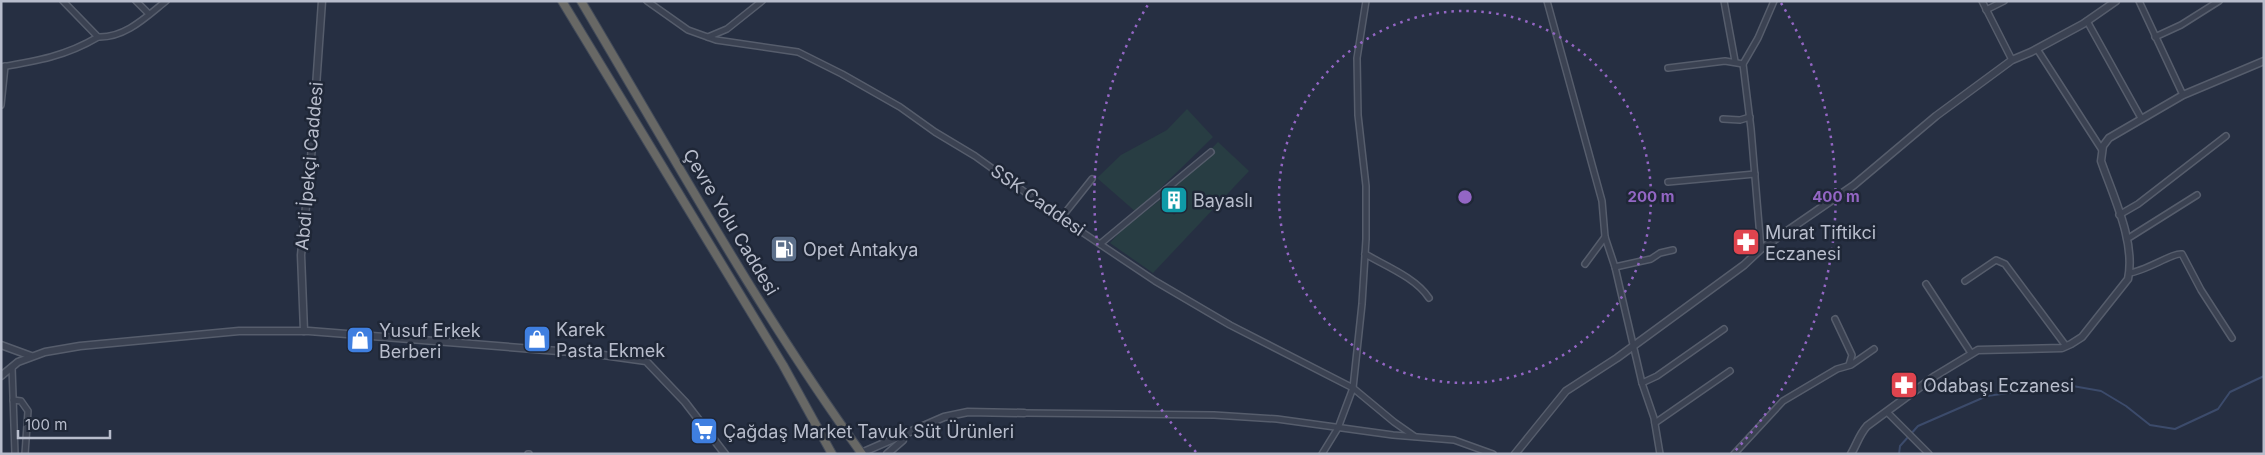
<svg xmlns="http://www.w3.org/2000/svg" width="2265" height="455" viewBox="0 0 2265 455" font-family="Inter,sans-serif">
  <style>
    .green { fill: #283d43 }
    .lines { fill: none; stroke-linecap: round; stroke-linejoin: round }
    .stream { stroke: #3c4b6b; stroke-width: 2 }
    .minor-casing { stroke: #565d6c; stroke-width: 8 }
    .tertiary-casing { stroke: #565d6c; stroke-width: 9 }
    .trunk-casing { stroke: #424a59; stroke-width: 10 }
    .minor { stroke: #3b4252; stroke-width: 5 }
    .tertiary { stroke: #3b4252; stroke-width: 6 }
    .trunk { stroke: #686865; stroke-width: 8 }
    .ring { fill: none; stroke: #9366c4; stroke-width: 2.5; stroke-dasharray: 2.5 5 }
    .labels { text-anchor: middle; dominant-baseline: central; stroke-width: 5; stroke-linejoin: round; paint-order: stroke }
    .street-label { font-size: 18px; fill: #b8bdcc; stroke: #1f2737 }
    .poi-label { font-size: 18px; fill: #b8bdcc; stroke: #1f2737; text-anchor: start }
    .centre { fill: #9366c4; stroke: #1f2737; stroke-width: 2.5 }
    .ring-label { font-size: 15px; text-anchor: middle; font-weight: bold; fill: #9366c4; stroke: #1f2737; stroke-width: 5; stroke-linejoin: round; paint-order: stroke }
  </style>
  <rect width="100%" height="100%" fill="#262f42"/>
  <g class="green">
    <polygon points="1187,109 1213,137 1136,212 1097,178 1121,155 1167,130"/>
    <polygon points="1218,142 1249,171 1153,273 1110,243 1122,230 1160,200 1174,215 1187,204 1172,189"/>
  </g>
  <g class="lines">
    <polyline class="stream" points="1899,454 1900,446 1918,426 1987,396 2067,385 2101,391 2126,406 2150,425 2175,429 2218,409 2230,392 2264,376"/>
    <g class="minor-casing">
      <g id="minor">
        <path d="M63 1 98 37C125 38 146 17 166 1"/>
        <polyline points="136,1 149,14"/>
        <polyline points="647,1 688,30 716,40 798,52 842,74 900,107 935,132 975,156 1061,218 1155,281 1230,325 1353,388 1394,422 1414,436"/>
        <polyline points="1547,1 1602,201 1605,237 1615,267 1642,383 1654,418 1660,454"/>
        <polyline points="1724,1 1735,61"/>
        <polyline points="1982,1 2012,60"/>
        <polyline points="2139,1 2183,95"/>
        <polyline points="1986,10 2004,1"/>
        <polyline points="2087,21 2141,118"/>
        <polyline points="708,37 727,29 762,1"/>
        <polyline points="2155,37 2181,25 2219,1"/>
        <polyline points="2037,49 2102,150"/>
        <path d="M1 67C37 61 66 56 98 37"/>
        <polyline points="1668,68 1725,61 1743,64"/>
        <polyline points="1,105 5,66"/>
        <polyline points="1723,119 1740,120 1750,117"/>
        <polyline points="1668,182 1755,174"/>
        <polyline points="2119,215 2138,204 2226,136"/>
        <polyline points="1061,218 1092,179"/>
        <polyline points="2127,239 2197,195"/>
        <polyline points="1100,244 1211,152"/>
        <polyline points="1761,249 1751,129 1743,64 1758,38 1774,1"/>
        <path d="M1365 254C1386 266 1416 278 1429 298"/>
        <polyline points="1585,264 1605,237"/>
        <polyline points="1615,267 1651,259 1660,253 1673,250"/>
        <path d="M2129 273C2144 272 2174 252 2182 254L2201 290 2232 338"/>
        <polyline points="1965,281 1996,260 2005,264 2066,346"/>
        <polyline points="1926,284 1971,353"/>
        <polyline points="1835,319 1852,355 1849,365"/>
        <polyline points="12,367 15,454"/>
        <polyline points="1642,383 1657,376 1724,329"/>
        <polyline points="13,400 21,401 28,411 25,454"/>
        <polyline points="1887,412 1929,454"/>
        <polyline points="1024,413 1214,415 1277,419 1393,435 1454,440 1493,454"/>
        <polyline points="1655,423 1730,371"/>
        <polyline points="528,454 529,454"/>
        <polyline points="1322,454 1338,428 1353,388 1362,304 1366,239 1366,186 1358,115 1357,58 1366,1"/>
        <polyline points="1734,454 1783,401 1837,369 1851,365 1874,349"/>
      </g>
    </g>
    <g class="tertiary-casing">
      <g id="tertiary">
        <polyline points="304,331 301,255 311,158 322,1"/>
        <polyline points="1,345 31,356"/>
        <polyline points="1,376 18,362 45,352 80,346 239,331 309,331 596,354 646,361 685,402 725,454"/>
        <polyline points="859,454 944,417 968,412 1024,413"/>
        <polyline points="887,454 903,440"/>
        <polyline points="1515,454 1566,391 1617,358 1744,265 1761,249 1854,185 1936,116 2012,60 2031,52 2083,24 2116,1"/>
        <path d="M1851 454C1857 444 1859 435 1867 426L1935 376 1978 350 2062 348 2071 344 2082 337 2128 279C2136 242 2113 196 2101 161L2103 146 2109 138 2183 95 2264 61"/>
      </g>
    </g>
    <g class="trunk-casing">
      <g id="trunk">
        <polyline points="562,1 783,365 832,454"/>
        <path d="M581 1C672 154 758 310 862 454"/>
      </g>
    </g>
    <use href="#minor" class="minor"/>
    <use href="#tertiary" class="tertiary"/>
    <use href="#trunk" class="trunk"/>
  </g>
  <g class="ring">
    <circle cx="1465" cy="197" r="186"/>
    <path d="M1196 452A371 371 0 0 1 1149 3M1781 3A371 371 0 0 1 1734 452"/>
  </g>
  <defs>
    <g id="building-square" transform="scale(1.4375)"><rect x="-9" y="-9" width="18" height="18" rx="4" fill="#0f9aa8" stroke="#1f2737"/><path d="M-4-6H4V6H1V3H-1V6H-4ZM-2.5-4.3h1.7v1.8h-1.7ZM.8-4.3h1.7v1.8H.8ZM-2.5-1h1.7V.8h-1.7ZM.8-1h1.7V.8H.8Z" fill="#fff"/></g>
    <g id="pharmacy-square" transform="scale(1.4375)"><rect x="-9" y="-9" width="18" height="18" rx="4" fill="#e0444e" stroke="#1f2737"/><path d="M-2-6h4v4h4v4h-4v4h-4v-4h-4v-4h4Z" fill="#fff"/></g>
    <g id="fuel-square" transform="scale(1.4375)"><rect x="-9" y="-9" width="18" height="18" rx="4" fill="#5c6f8a" stroke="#1f2737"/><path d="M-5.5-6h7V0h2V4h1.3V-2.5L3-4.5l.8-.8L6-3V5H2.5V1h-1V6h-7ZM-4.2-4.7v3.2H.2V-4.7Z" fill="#fff"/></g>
    <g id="shop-square" transform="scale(1.4375)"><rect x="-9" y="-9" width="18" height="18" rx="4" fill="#3f7fe0" stroke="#1f2737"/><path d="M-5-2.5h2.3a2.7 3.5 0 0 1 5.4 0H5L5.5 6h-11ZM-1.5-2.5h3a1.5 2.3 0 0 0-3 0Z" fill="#fff"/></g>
    <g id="supermarket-square" transform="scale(1.4375)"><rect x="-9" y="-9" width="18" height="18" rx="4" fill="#3f7fe0" stroke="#1f2737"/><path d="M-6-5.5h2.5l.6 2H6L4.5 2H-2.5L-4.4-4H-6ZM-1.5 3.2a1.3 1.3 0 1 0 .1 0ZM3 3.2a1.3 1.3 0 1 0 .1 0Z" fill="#fff"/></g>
  </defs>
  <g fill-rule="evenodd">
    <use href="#building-square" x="1174" y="200"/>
    <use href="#pharmacy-square" x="1746" y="242"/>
    <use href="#fuel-square" x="784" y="249"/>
    <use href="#shop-square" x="537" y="339"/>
    <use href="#shop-square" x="360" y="340"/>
    <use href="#pharmacy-square" x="1904" y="385"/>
    <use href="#supermarket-square" x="704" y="431"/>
  </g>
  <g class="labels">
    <g class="street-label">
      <text transform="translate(309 166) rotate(-85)">Abdi İpekçi Caddesi</text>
      <text transform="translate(1038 200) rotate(35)">SSK Caddesi</text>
      <text transform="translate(731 222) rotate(59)">Çevre Yolu Caddesi</text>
    </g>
    <g class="poi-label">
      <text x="1193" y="200">Bayaslı</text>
      <text x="1765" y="232">Murat Tiftikci<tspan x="1765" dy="21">Eczanesi</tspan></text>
      <text x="803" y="249">Opet Antakya</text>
      <text x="556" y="329">Karek<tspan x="556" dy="21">Pasta Ekmek</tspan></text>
      <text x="379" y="330">Yusuf Erkek<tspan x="379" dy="21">Berberi</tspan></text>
      <text x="1923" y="385">Odabaşı Eczanesi</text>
      <text x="723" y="431">Çağdaş Market Tavuk Süt Ürünleri</text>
    </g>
  </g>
  <circle cx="1465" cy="197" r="8" class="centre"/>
  <g class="ring-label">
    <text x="1651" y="202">200 m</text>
    <text x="1836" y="202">400 m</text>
  </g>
  <rect width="2265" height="455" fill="none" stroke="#b8bdcc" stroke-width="5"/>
  <path d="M18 430v8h92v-8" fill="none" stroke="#b8bdcc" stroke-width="2.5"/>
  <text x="25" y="430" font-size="15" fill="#b8bdcc" stroke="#1f2737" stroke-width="4" paint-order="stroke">100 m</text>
</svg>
